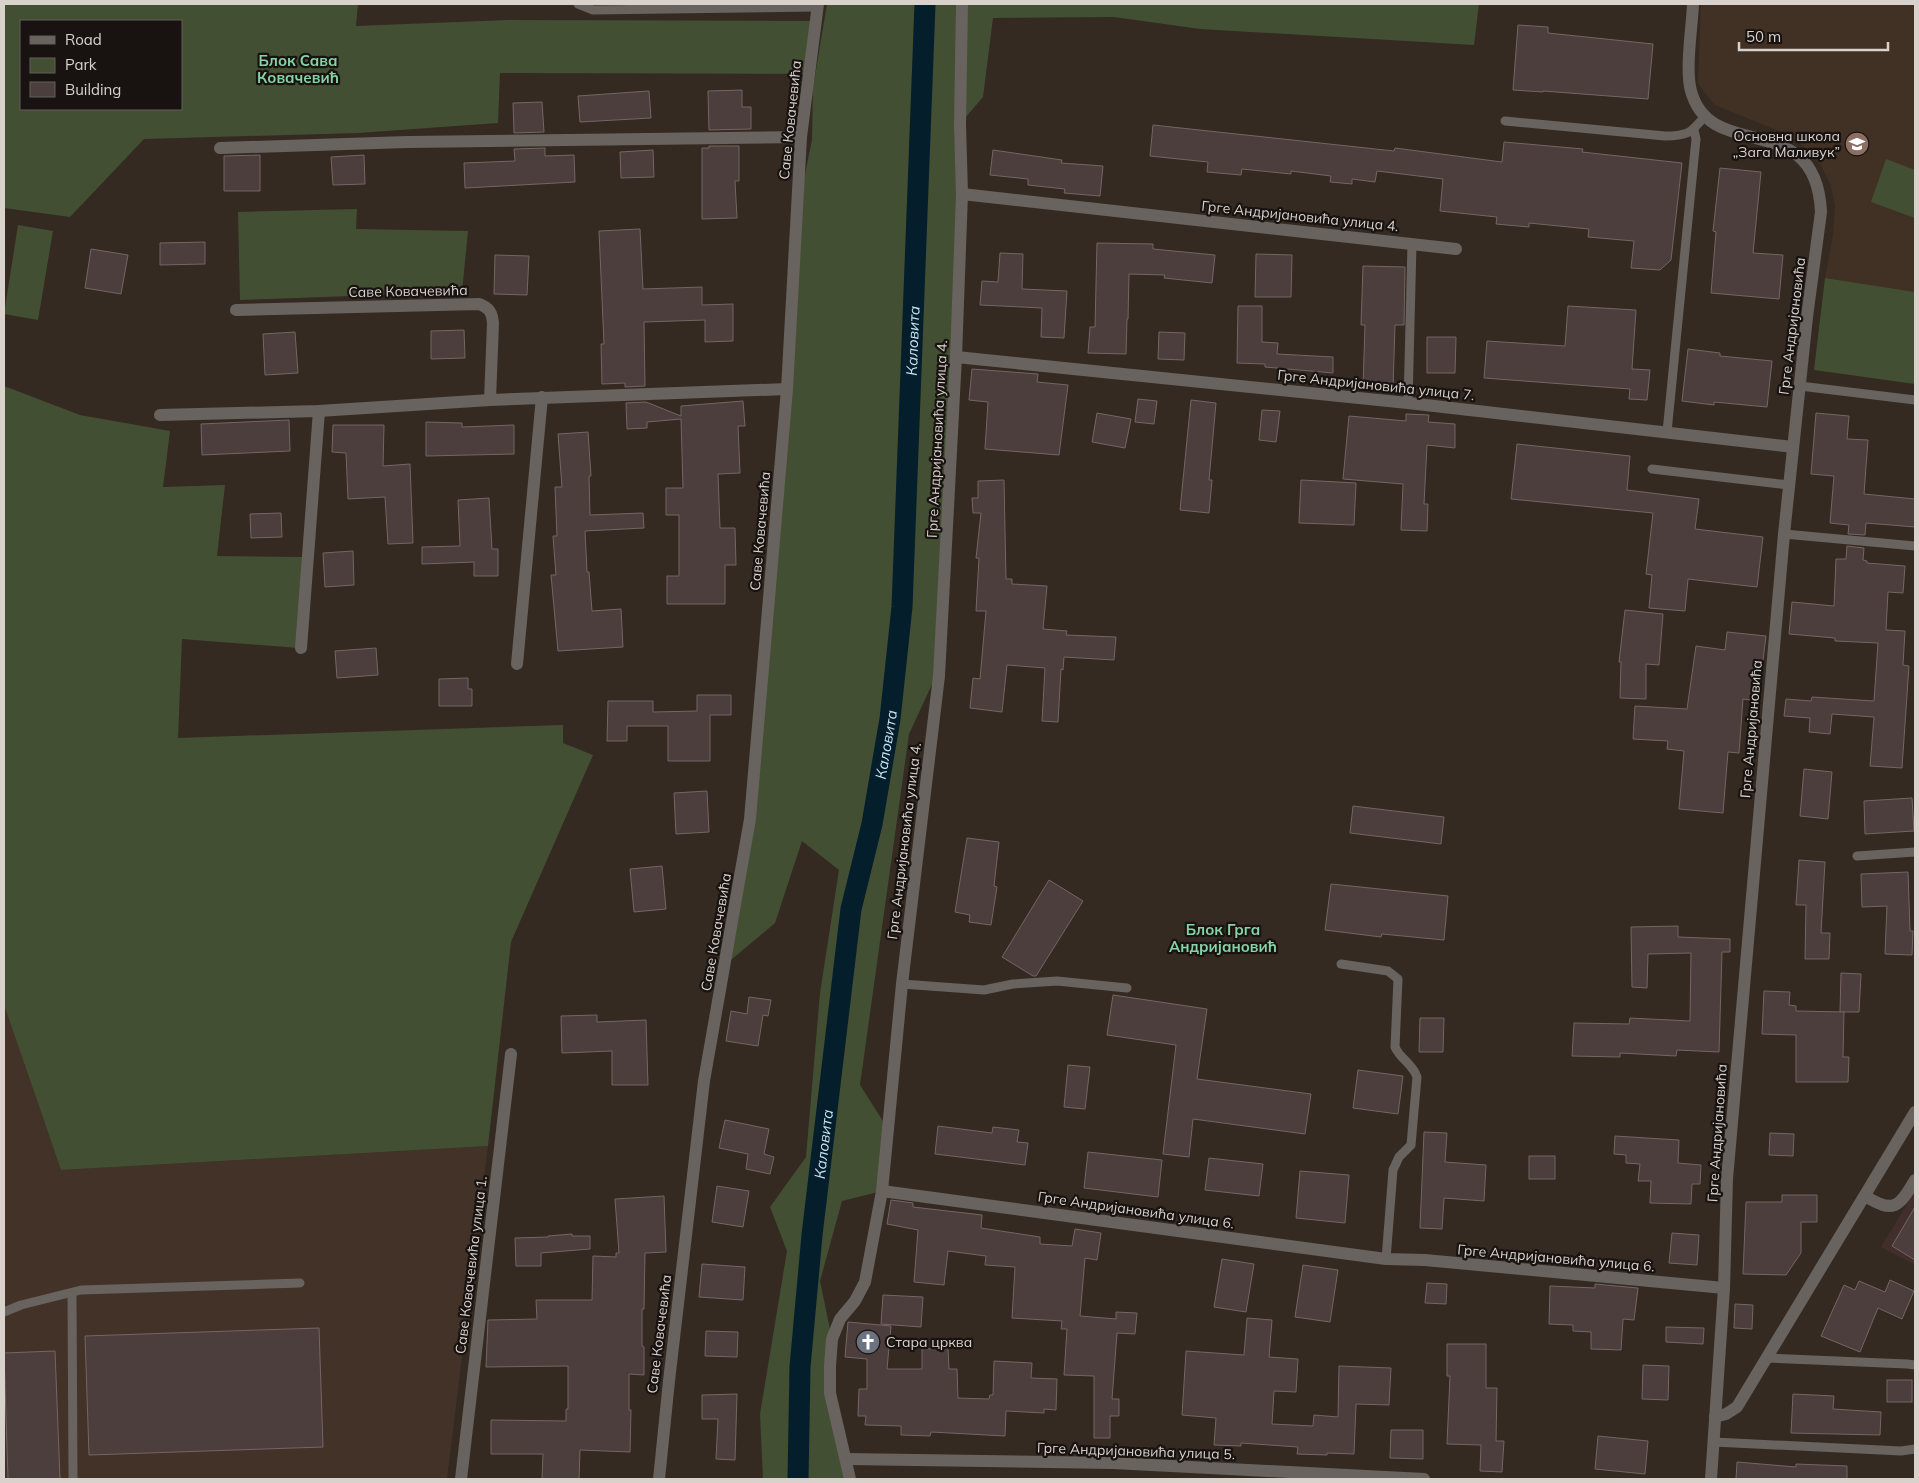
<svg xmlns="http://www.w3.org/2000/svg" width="1919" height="1483" viewBox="0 0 1919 1483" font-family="Mulish,sans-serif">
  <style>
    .built { fill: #413125 }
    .industrial { fill: #433228 }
    .medical { fill: #422e2b }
    .green { fill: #434f32; fill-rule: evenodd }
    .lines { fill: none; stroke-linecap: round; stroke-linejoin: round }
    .canal { stroke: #041e2b; stroke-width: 21 }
    .building { fill: #4d3e3e; stroke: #756564 }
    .service { stroke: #68635f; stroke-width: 9 }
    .minor { stroke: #68635f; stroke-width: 12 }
    .labels { text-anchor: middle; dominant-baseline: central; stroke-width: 4.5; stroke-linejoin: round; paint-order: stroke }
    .street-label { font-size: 14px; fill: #d8d1cc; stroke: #181310 }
    .poi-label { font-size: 14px; fill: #d8d1cc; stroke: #181310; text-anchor: end }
    .neighbourhood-label { font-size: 15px; font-weight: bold; fill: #85d3a7; stroke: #181310 }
    .water-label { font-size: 15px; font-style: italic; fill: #c6e3f5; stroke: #181310 }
  </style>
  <rect width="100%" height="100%" fill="#342a22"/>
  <polygon class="built" points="1701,4 1915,4 1915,292 1825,278 1833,235 1835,206 1831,186 1822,167 1808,151 1791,136 1715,105 1704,92 1698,83"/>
  <polygon class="industrial" points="4,1005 61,1170 488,1146 447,1479 4,1479"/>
  <polygon class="medical" points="1915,1191 1915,1265 1881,1247"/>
  <g class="green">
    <path d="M4 4H358L356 26 508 20 815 21 810 74 500 73 498 123 358 133 144 139 70 217 4 208ZM21 21H181V109H21Z"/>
    <polygon points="827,4 1479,4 1474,45 1200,29 1114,17 993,18 983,97 960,124 940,667 909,734 860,1085 888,1129 882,1191 842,1201 820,1281 832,1339 830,1393 849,1479 763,1479 760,1414 787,1251 770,1207 806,1157 820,993 839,870 802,841 775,923 725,965 750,815 797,213 812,140 813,88"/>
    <polygon points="1886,159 1915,170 1915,218 1871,202"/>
    <polygon points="357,209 356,229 468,231 462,292 240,300 238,212"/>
    <polygon points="18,225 53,231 38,320 4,314"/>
    <polygon points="1825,278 1915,292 1915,384 1814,370"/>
    <polygon points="4,386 80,415 170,431 163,487 225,485 217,556 305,557 299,648 182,639 178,738 563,725 563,743 593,755 511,942 488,1146 61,1170 4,1005"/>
  </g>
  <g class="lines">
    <path class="canal" id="s1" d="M798 1479 800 1367 812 1235 851 909 872 824 890 719 902 607 925 4"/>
  </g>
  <g class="building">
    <polygon points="1518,25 1548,27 1548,33 1653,44 1648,99 1543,91 1543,92 1513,90"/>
    <polygon points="742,90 742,107 751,107 751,129 709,130 708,91"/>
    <polygon points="649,91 651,118 580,122 578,96"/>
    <polygon points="542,102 544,132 514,133 513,103"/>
    <polygon points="1153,125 1394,151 1395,148 1502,162 1504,142 1583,149 1582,152 1682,163 1671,260 1660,270 1631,268 1634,241 1588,237 1589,229 1529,223 1529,227 1496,224 1497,217 1440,211 1443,179 1377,171 1375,182 1352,179 1352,184 1330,182 1331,176 1291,171 1291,174 1242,169 1241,175 1207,172 1208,162 1150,156"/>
    <polygon points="709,146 739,146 739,181 735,181 737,218 702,219 702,148 709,148"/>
    <polygon points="545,148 545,156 574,155 575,182 465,188 464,163 515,161 514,149"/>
    <polygon points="653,150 654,177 621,178 620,152"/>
    <polygon points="993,150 1062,160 1061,163 1103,166 1100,196 1064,193 1065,189 1028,185 1028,179 990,175"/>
    <polygon points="260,155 260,191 224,191 224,156"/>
    <polygon points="364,155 365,184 333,185 331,157"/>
    <polygon points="1720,168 1761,172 1753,253 1783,255 1779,299 1711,293 1716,232 1713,231"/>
    <polygon points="640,229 643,289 702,287 702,305 733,304 733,341 705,342 705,320 644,322 645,386 625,387 625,383 602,384 601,344 604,344 599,231"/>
    <polygon points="205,242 205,264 160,265 160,243"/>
    <polygon points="1097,243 1153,244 1153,249 1215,255 1212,283 1164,278 1165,275 1129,274 1128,319 1127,319 1126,354 1088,353 1090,327 1095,327"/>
    <polygon points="91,249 128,255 121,294 85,288"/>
    <polygon points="1000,253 1023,254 1022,289 1067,291 1064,338 1041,337 1042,308 980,305 982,281 998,282"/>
    <polygon points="1256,254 1292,255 1291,297 1255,297"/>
    <polygon points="495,255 529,256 527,295 494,294"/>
    <polygon points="1363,266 1405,267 1404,325 1395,325 1393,388 1363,387 1365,325 1361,325"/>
    <polygon points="1238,306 1262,306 1262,342 1278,343 1277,354 1333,357 1333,373 1265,367 1265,364 1237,363"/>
    <polygon points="1568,306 1636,310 1632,369 1650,370 1647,400 1629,399 1630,389 1484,378 1487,341 1565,346"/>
    <polygon points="464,330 465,358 431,359 431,331"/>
    <polygon points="295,332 298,373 265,375 263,334"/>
    <polygon points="1159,332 1185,333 1184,360 1158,359"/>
    <polygon points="1427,337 1456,337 1455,373 1427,373"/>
    <polygon points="1688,349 1720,353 1720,356 1772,361 1767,407 1714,402 1714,405 1682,401"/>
    <polygon points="972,369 1038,374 1037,382 1068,385 1059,455 985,449 988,402 969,400"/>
    <polygon points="1138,399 1157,401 1154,424 1135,422"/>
    <polygon points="1191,400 1216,403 1209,480 1212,480 1209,513 1180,510"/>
    <polygon points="743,401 745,426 738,426 740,473 718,474 720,528 735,528 736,565 725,565 725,604 667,604 667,576 679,576 679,515 666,515 666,488 683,488 681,419 647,422 647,428 627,429 626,403 646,402 681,416 681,406"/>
    <polygon points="1262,410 1280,411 1276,442 1259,440"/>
    <polygon points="1097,413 1131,419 1125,448 1092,442"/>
    <polygon points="1816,413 1849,416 1847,439 1868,440 1864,494 1915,499 1915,527 1866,523 1865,535 1848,534 1849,525 1830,523 1834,476 1811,474"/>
    <polygon points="1406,414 1429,415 1428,422 1455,424 1455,448 1427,445 1424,504 1428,504 1427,531 1401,530 1403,484 1343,479 1349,416 1406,421"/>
    <polygon points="289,420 290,451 202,455 201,424"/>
    <polygon points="426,422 462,423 462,427 514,425 514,454 426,456"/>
    <polygon points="333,425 384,425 383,466 410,464 413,543 388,544 385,497 348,499 346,453 332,452"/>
    <polygon points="588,432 591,476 589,476 590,515 643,513 644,528 585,531 587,572 589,572 592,611 621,609 623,647 558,651 551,575 556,575 553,536 557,536 555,487 562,487 558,434"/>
    <polygon points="1517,444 1630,456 1627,490 1699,499 1695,529 1763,537 1757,587 1688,579 1685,611 1649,608 1652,575 1646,574 1653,513 1511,499"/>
    <polygon points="1004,480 1006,579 1012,579 1012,584 1047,586 1043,629 1067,631 1066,635 1116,637 1114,660 1064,657 1063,670 1061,669 1058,722 1042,721 1045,668 1007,665 1002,712 970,708 973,678 980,679 986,611 976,611 979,558 976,558 981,513 973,513 972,498 978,498 978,481"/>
    <polygon points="1301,480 1356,483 1354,525 1299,523"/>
    <polygon points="489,498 492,549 498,549 498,576 474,576 474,562 422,564 422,547 460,546 458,500"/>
    <polygon points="281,513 282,537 251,538 250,514"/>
    <polygon points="1847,546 1864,548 1863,560 1867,561 1867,563 1905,566 1903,593 1888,592 1886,630 1905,631 1903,665 1909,666 1902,768 1870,766 1874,717 1832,714 1830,734 1809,732 1810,718 1784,716 1786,699 1811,701 1812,697 1874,701 1878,643 1835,641 1835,638 1789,634 1792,602 1834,606 1836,559 1846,559"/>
    <polygon points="353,551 354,585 325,587 323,553"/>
    <polygon points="1625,610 1663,614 1659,665 1646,664 1646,699 1620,698 1621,662 1619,662"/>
    <polygon points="1727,632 1766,636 1758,701 1743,699 1739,753 1728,752 1723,813 1679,809 1684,751 1667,749 1668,741 1633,739 1635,706 1687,709 1696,646 1725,650"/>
    <polygon points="376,648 378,675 337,678 335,651"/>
    <polygon points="468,678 468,689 472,689 472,706 439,706 439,679"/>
    <polygon points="697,695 731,695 731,715 710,715 710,761 668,761 668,726 627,726 627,741 607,741 608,701 653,701 653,712 697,711"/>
    <polygon points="1804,769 1832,772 1828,819 1800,816"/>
    <polygon points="707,791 709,832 676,834 674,793"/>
    <polygon points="1912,798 1914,831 1865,834 1864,801"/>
    <polygon points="1353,806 1444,817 1441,844 1350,833"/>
    <polygon points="967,838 999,842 994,886 997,887 991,925 969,922 970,915 955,912"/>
    <polygon points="1799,860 1825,862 1821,933 1830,933 1829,959 1805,959 1806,905 1796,905"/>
    <polygon points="662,866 666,909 634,912 630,869"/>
    <polygon points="1908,872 1910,931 1913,931 1912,955 1885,954 1887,906 1862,907 1861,874"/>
    <polygon points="1049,880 1083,901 1036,976 1033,976 1002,957"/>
    <polygon points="1331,884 1448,896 1444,940 1382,934 1381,937 1325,930"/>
    <polygon points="1678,926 1678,937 1730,939 1730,952 1722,952 1719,1052 1677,1050 1676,1056 1620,1053 1620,1057 1572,1056 1574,1023 1629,1024 1630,1018 1690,1021 1691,953 1648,954 1647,988 1632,987 1631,927"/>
    <polygon points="1841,973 1861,974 1859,1012 1840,1012"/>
    <polygon points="1764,991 1790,992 1789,1005 1796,1006 1796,1011 1844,1012 1843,1057 1849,1057 1848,1082 1796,1082 1796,1035 1762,1034"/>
    <polygon points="1113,995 1207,1009 1197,1079 1311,1094 1305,1134 1193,1119 1189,1157 1163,1154 1176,1045 1107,1035"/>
    <polygon points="749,997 771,1000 768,1016 763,1015 758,1046 726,1041 731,1011 747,1014"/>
    <polygon points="597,1015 597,1022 646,1020 648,1085 612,1085 612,1051 562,1053 561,1016"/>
    <polygon points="1420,1018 1444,1018 1443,1052 1419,1052"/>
    <polygon points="1068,1065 1090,1067 1085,1109 1064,1107"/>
    <polygon points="1358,1070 1403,1076 1398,1114 1353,1108"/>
    <polygon points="725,1120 769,1129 764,1154 774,1157 770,1174 746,1169 748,1154 719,1148"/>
    <polygon points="938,1126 992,1133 993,1127 1019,1130 1017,1142 1028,1143 1025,1165 935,1154"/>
    <polygon points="1424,1132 1447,1133 1445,1162 1486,1165 1484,1201 1444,1198 1442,1229 1420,1228"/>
    <polygon points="1770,1133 1794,1134 1793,1156 1769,1155"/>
    <polygon points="1615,1136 1679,1140 1678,1163 1701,1165 1700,1184 1692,1184 1691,1204 1650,1203 1651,1181 1638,1181 1640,1164 1626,1163 1626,1155 1614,1154"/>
    <polygon points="1088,1152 1162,1160 1158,1197 1084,1188"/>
    <rect x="1529" y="1156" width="26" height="23"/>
    <polygon points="1209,1158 1263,1164 1259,1196 1205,1190"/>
    <polygon points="1300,1171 1349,1175 1345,1223 1296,1218"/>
    <polygon points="717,1186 749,1191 743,1227 712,1222"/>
    <polygon points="1782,1195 1817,1195 1817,1222 1801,1222 1801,1253 1786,1275 1743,1274 1746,1202 1782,1202"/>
    <polygon points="664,1196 666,1252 645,1253 644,1309 642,1309 642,1346 644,1347 644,1375 629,1374 629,1410 631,1410 630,1452 580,1450 579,1479 542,1479 543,1454 491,1454 491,1420 566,1421 566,1409 568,1409 568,1366 486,1367 488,1320 537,1319 536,1300 592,1300 593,1256 616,1257 616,1253 619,1253 615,1199"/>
    <polygon points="891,1200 913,1203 913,1207 982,1215 981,1228 1040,1237 1040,1244 1072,1246 1075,1229 1101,1233 1097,1260 1085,1258 1080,1316 1116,1319 1116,1312 1137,1313 1135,1334 1117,1333 1112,1399 1119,1399 1119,1416 1110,1416 1110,1438 1094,1438 1094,1376 1064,1375 1067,1329 1061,1329 1062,1321 1012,1318 1015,1267 985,1265 986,1256 948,1251 944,1285 914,1282 918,1230 887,1224"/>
    <polygon points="1915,1207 1915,1260 1892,1246"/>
    <polygon points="1672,1233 1699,1235 1697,1265 1669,1263"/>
    <polygon points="572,1234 572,1236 590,1236 590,1249 541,1253 541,1266 516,1266 515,1238 548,1237 548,1236"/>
    <polygon points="1222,1259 1254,1264 1246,1312 1214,1307"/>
    <polygon points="702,1264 745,1267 743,1300 699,1297"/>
    <polygon points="1303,1265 1338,1270 1330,1322 1295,1317"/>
    <polygon points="1890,1280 1914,1291 1902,1319 1878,1308 1860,1352 1821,1336 1844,1285 1855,1290 1859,1281 1885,1292"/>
    <polygon points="1427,1283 1447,1284 1446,1304 1425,1303"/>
    <polygon points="1595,1284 1638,1288 1634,1320 1623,1319 1621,1350 1591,1349 1591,1332 1573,1331 1573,1325 1549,1324 1550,1286 1595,1288"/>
    <polygon points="883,1295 923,1297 921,1327 881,1324"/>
    <polygon points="1735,1304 1753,1305 1752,1329 1734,1328"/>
    <polygon points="1247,1318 1272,1320 1269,1357 1298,1359 1296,1392 1274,1391 1272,1424 1313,1426 1314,1415 1338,1417 1339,1366 1391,1368 1389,1405 1356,1404 1354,1454 1327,1453 1327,1455 1297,1454 1298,1447 1241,1443 1241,1446 1214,1445 1216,1418 1182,1415 1186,1351 1244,1355"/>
    <polygon points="848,1322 891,1326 887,1369 922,1369 922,1349 948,1348 949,1369 957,1369 958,1398 989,1399 990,1395 993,1395 994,1361 1032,1363 1031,1378 1057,1379 1056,1410 1044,1409 1044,1413 1006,1411 1005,1436 931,1432 930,1436 901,1435 901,1426 865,1425 866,1416 858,1416 859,1389 867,1389 867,1359 845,1357"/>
    <polygon points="1666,1327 1704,1328 1703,1344 1666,1342"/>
    <polygon points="319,1328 323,1447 89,1455 85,1336"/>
    <polygon points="706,1331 738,1332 737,1357 705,1356"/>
    <polygon points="1447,1344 1486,1344 1486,1388 1497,1388 1496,1441 1504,1441 1502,1472 1480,1471 1481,1445 1447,1444 1450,1376 1447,1376"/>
    <polygon points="55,1351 60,1479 8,1479 4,1353"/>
    <polygon points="1643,1365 1669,1366 1668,1400 1642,1399"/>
    <rect x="1887" y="1380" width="25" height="22"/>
    <polygon points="737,1394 735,1460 716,1459 718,1419 702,1419 702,1395"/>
    <polygon points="1793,1394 1834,1396 1833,1409 1881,1412 1880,1435 1791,1433"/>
    <polygon points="1391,1430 1423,1430 1423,1459 1390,1458"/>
    <polygon points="1598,1436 1648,1441 1645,1474 1595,1469"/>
    <polygon points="1737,1462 1796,1467 1796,1464 1847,1466 1847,1479 1736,1479"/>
  </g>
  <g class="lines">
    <g class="service">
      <polyline points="578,4 593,10 818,7"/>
      <path d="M1505 121 1665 136C1688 136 1691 133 1705 116"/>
      <polyline points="1800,386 1915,400"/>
      <polyline points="1408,403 1412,244"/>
      <polyline points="1667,432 1696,139 1694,130"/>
      <polyline points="1652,469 1789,485"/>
      <polyline points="1784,534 1915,546"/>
      <polyline points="1857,856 1915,852"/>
      <path d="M1341 964 1388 971 1398 979 1395 1047C1400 1059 1413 1064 1417 1077L1411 1145 1399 1157 1393 1170 1386 1259"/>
      <polyline points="902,984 984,990 1013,984 1057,981 1127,988"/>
      <polyline points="72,1293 73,1479"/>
      <polyline points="4,1312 21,1305 81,1290 300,1283"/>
      <polyline points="1766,1358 1907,1364 1915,1365"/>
      <polyline points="1714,1442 1901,1451 1915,1449"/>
    </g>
    <g class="minor">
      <path d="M1693 4C1692 28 1685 69 1691 91 1711 165 1816 106 1821 212L1807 317 1784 534 1727 1179 1724 1288 1711 1479"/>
      <polyline points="220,148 407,142 801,137"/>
      <polyline points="962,194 1456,249"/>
      <path d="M236 310 479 304C490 308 492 313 493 323L490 400"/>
      <polyline points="956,357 1408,403 1793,447"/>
      <polyline points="160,415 319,411 490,400 787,389"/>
      <polyline points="301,648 319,411"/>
      <polyline points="517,664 542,397"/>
      <polyline points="882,1191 1386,1259 1425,1260 1724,1288"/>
      <path d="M1865 1196C1894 1214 1899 1207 1915 1180"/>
      <polyline points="1715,1417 1726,1414 1737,1407 1915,1112"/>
      <polyline points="847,1459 1113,1463 1424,1479"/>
      <polyline points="461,1479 511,1054"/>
      <polyline points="659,1479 669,1381 704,1081 750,819 787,389 801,137 818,4"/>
      <polyline points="850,1479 830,1393 830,1366 832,1339 840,1319 855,1301 865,1282 882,1191 902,984 939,676 956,357 962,194 960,124 962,4"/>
    </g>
  </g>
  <defs>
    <g id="school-disc" transform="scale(1.25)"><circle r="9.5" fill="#8d6e63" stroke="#181310"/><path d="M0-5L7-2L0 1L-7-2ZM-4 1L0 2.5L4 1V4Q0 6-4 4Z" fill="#fff"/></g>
    <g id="church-disc" transform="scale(1.25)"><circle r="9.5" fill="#6b7280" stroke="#181310"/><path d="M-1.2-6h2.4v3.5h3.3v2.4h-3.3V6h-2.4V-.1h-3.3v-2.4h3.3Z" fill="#fff"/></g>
  </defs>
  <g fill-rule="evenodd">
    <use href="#school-disc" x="1857" y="144"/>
    <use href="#church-disc" x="868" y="1342"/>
  </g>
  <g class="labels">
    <g class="street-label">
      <text transform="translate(790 120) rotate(-84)">Саве Ковачевића</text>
      <text transform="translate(1300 216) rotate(6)">Грге Андријановића улица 4.</text>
      <text transform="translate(408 291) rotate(-1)">Саве Ковачевића</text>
      <text transform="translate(1792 326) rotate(-83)">Грге Андријановића</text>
      <text transform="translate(1376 385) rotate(6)">Грге Андријановића улица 7.</text>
      <text transform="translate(937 439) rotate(-87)">Грге Андријановића улица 4.</text>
      <text transform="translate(760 531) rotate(-85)">Саве Ковачевића</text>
      <text transform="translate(1751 729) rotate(-85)">Грге Андријановића</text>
      <text transform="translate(904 841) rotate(-83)">Грге Андријановића улица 4.</text>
      <text transform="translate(716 932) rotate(-80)">Саве Ковачевића</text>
      <text transform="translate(1717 1133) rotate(-86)">Грге Андријановића</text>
      <text transform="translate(1136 1210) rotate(8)">Грге Андријановића улица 6.</text>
      <text transform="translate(1556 1258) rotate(5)">Грге Андријановића улица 6.</text>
      <text transform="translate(471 1265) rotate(-83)">Саве Ковачевића улица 1.</text>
      <text transform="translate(659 1334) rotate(-83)">Саве Ковачевића</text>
      <text transform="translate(1136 1451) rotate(2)">Грге Андријановића улица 5.</text>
    </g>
    <g class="poi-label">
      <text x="1840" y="136">Основна школа<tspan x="1840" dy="16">„Зага Маливук”</tspan></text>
      <text x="886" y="1342" text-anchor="start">Стара црква</text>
    </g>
    <g class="neighbourhood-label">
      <text x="298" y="60">Блок Сава<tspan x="298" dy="17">Ковачевић</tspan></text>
      <text x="1223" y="929">Блок Грга<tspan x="1223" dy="17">Андријановић</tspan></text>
    </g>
    <g class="water-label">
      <text stroke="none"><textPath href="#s1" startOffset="1146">Каловита</textPath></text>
      <text stroke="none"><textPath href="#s1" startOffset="741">Каловита</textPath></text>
      <text stroke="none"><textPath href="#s1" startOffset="336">Каловита</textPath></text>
    </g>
  </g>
  <rect width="1919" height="1483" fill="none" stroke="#d8d1cc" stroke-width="10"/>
  <rect x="20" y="20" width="162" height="90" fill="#181310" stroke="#655f5b"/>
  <rect x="30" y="36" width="25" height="8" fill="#68635f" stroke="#655f5b"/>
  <text x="65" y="45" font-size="15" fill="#d8d1cc">Road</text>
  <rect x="30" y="58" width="25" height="15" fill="#434f32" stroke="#655f5b"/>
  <text x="65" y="70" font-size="15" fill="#d8d1cc">Park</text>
  <rect x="30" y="82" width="25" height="15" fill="#4d3e3e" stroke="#655f5b"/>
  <text x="65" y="95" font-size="15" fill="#d8d1cc">Building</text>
  <path d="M1739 42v8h149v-8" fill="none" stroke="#d8d1cc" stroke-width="2.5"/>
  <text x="1746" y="42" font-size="15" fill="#d8d1cc" stroke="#181310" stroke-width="4" paint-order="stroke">50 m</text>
</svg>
